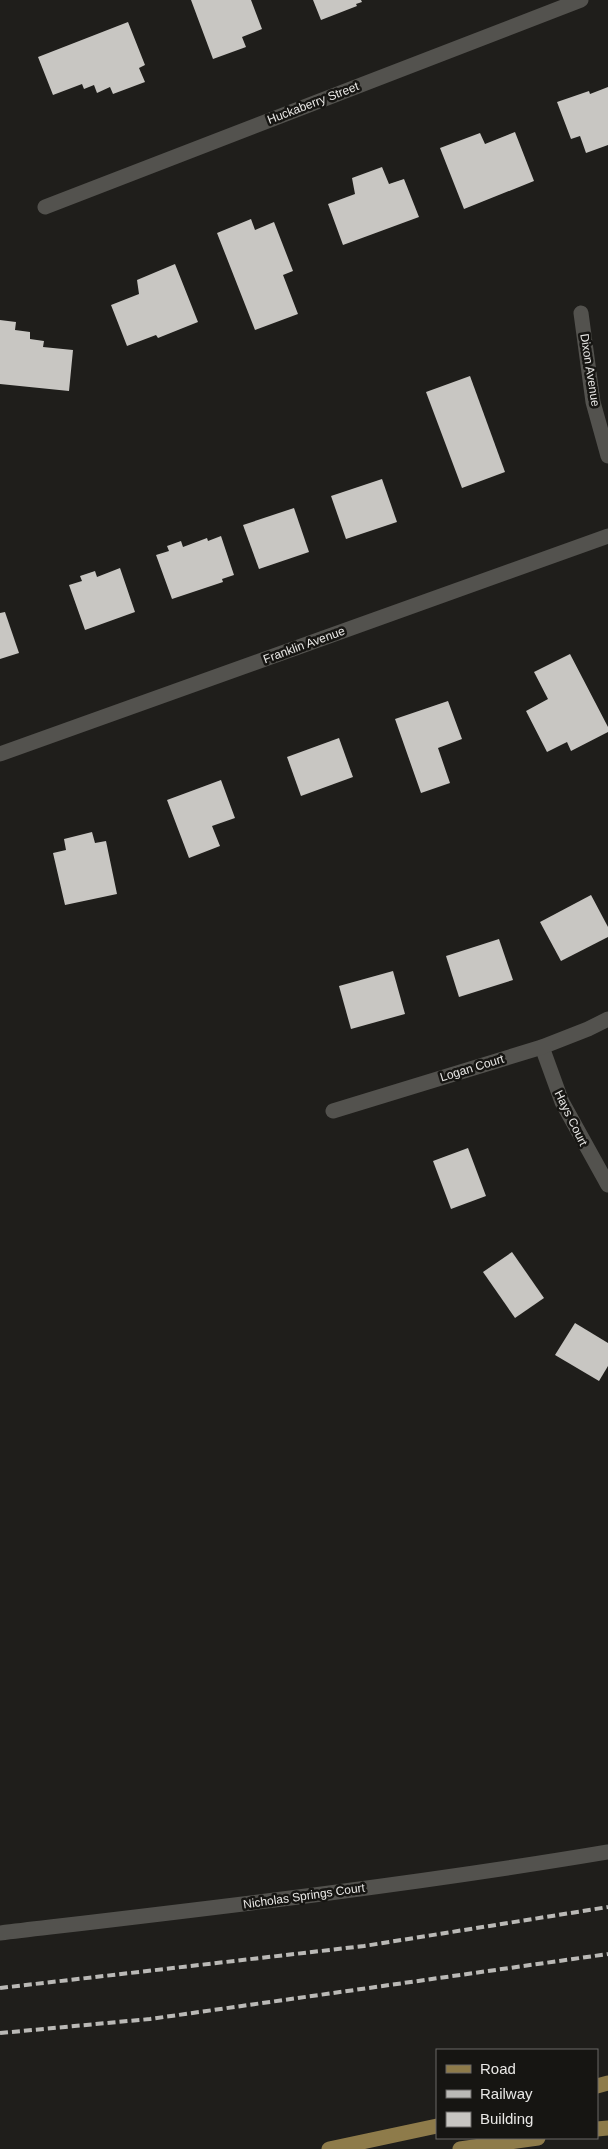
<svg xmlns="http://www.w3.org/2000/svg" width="608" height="2149" viewBox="0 0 608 2149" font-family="Helvetica,sans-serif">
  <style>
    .building { fill: #c8c6c2 }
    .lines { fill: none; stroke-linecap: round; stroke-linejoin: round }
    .street { stroke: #53524e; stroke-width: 15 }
    .primary { stroke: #8e7b4a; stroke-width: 15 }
    .rail { stroke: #bab9b6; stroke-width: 4; stroke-dasharray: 8 4; stroke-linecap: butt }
    .labels { text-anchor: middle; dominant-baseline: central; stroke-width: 5; stroke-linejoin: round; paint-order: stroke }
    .street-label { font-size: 12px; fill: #e9e8e6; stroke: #161512 }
  </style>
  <rect width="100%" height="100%" fill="#1f1e1b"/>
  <g class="building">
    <polygon points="191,0 251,0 262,29 242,37 246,47 213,59"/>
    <polygon points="313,0 361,0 362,2 356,4 357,6 321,20"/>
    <polygon points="128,22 145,65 139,68 145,82 113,94 110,87 97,93 94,85 84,89 82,84 53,95 38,57"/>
    <polygon points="608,87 608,145 586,153 580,136 571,139 557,102 589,91 590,94"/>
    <polygon points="515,132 534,181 464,209 440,148 480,133 485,144"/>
    <polygon points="382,167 389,184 404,179 419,217 343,245 328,204 355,194 352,178"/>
    <polygon points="251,219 255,230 274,222 293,271 283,275 298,314 255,330 217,233"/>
    <polygon points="175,264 198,322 158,338 156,335 127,346 111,305 139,294 137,280"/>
    <polygon points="0,320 16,322 15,330 30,332 30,339 44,341 43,347 73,350 69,391 0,384"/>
    <polygon points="470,376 505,472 462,488 426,392"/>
    <polygon points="382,479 397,522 346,539 331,496"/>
    <polygon points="294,508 309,552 259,569 243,525"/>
    <polygon points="221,536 234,575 222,579 223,582 172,599 156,555 169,551 167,546 181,541 183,547 207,538 208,541"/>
    <polygon points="120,568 135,612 85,630 69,585 82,581 80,576 95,571 97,577"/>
    <polygon points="5,612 19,653 0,659 0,613"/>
    <polygon points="570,654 608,727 608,732 571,751 567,742 547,752 526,711 548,699 534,672"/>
    <polygon points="448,701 462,739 438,748 450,783 421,793 395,719"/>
    <polygon points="339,738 353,777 301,796 287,757"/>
    <polygon points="221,780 235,818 212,826 220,846 189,858 167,800"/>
    <polygon points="92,832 95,843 106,841 117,894 65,905 53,853 66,850 64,839"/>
    <polygon points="591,895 608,927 608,937 561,961 540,922"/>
    <polygon points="499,939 513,980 459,997 446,956"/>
    <polygon points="393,971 405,1014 351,1029 339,986"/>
    <polygon points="468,1148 486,1196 451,1209 433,1161"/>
    <polygon points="512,1252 544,1298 515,1318 483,1272"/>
    <polygon points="575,1323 608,1343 608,1366 599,1381 555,1355"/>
  </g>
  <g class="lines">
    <g class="street">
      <polyline points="45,207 581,0"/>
      <polyline points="581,313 593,402 608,456"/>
      <polyline points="0,754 608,536"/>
      <polyline points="542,1047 562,1102 608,1185"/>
      <polyline points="333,1111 542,1047 588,1029 608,1019"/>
      <path d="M0 1933C203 1909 406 1886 608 1852"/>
    </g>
    <g class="primary">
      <polyline points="597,2086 608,2083"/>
      <polyline points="597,2129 608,2128"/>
      <polyline points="329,2149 437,2126"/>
      <polyline points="460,2149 538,2138"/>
    </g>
    <g class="rail">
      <polyline points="0,1988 364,1946 608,1907"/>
      <polyline points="0,2033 150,2019 608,1954"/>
    </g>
  </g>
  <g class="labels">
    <g class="street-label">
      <text transform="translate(313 103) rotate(-21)">Huckaberry Street</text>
      <text transform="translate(590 370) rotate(81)">Dixon Avenue</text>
      <text transform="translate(304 645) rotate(-20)">Franklin Avenue</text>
      <text transform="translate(472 1068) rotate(-17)">Logan Court</text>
      <text transform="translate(571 1118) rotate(64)">Hays Court</text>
      <text transform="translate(304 1896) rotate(-8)">Nicholas Springs Court</text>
    </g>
  </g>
  <rect x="436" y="2049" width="162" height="90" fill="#161512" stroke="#6a6967"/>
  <rect x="446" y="2065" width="25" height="8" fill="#8e7b4a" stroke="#6a6967"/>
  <text x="480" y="2074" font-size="15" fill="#e9e8e6">Road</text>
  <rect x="446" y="2090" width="25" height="8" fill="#bab9b6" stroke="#6a6967"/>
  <text x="480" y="2099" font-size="15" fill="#e9e8e6">Railway</text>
  <rect x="446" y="2112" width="25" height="15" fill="#c8c6c2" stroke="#6a6967"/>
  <text x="480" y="2124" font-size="15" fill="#e9e8e6">Building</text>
</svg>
